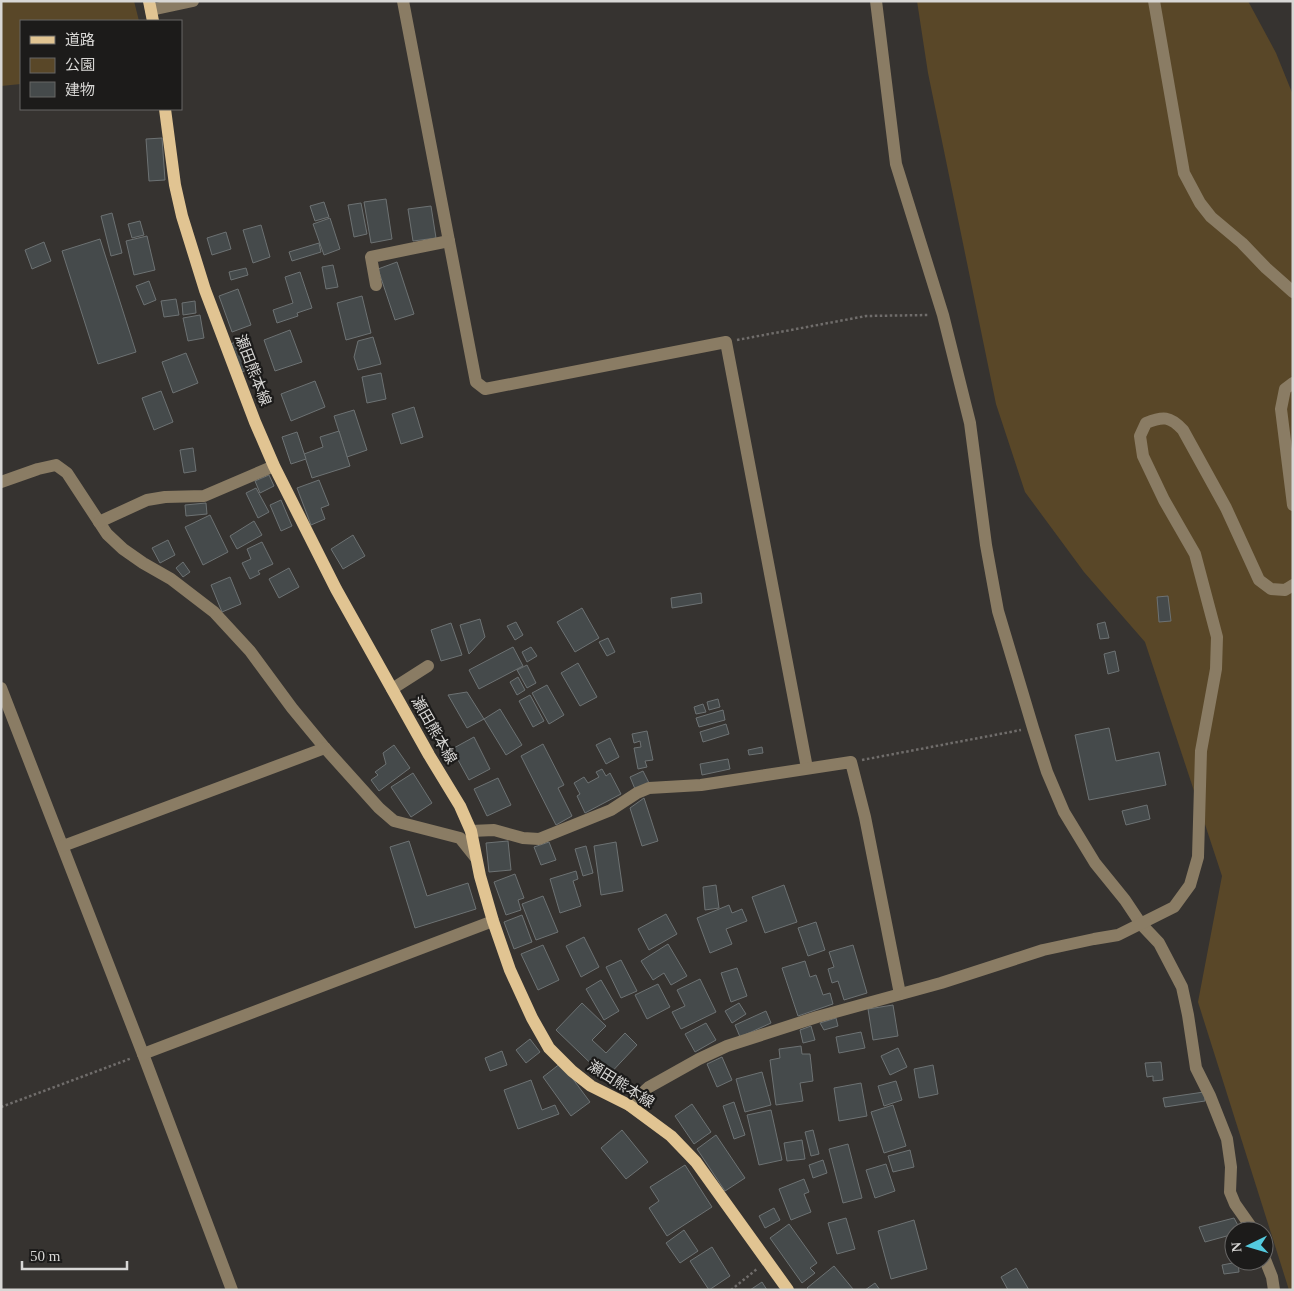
<svg xmlns="http://www.w3.org/2000/svg" width="1294" height="1291" viewBox="0 0 1294 1291" font-family="'Times New Roman','Noto Sans JP',serif">
  <style>
    .green { fill: #594728 }
    .building { fill: #454a4b; stroke: #6d7273 }
    .lines { fill: none; stroke-linecap: round; stroke-linejoin: round }
    .path { stroke: #706d6b; stroke-width: 2.5; stroke-dasharray: 2.5 2.5; stroke-linecap: butt }
    .minor { stroke: #8a7c64; stroke-width: 12 }
    .major { stroke: #e1c492; stroke-width: 12 }
    .labels { text-anchor: middle; dominant-baseline: central; stroke-width: 4.5; stroke-linejoin: round; paint-order: stroke }
    .street-label { font-size: 15px; fill: #d8d7d5; stroke: #1c1b1a }
  </style>
  <rect width="100%" height="100%" fill="#363330"/>
  <g class="green">
    <polygon points="1,1 134,1 139,21 21,21 21,84 1,86"/>
    <polygon points="917,1 1248,1 1276,53 1293,95 1293,1290 1289,1290 1198,1002 1222,876 1145,642 1084,572 1025,492 996,404 928,73"/>
  </g>
  <g class="building">
    <polygon points="162,138 165,180 149,181 146,139"/>
    <polygon points="386,199 392,239 371,243 364,202"/>
    <polygon points="324,202 329,217 315,221 310,206"/>
    <polygon points="361,203 367,234 354,237 348,205"/>
    <polygon points="431,206 436,238 413,241 408,209"/>
    <polygon points="112,213 122,253 111,256 101,216"/>
    <polygon points="330,218 340,249 324,255 313,224"/>
    <polygon points="140,221 144,235 132,238 128,224"/>
    <polygon points="261,225 270,257 253,263 243,230"/>
    <polygon points="226,232 231,249 212,255 207,238"/>
    <polygon points="147,236 155,270 134,275 126,241"/>
    <polygon points="100,239 136,352 98,364 62,251"/>
    <polygon points="44,242 51,261 32,269 25,250"/>
    <polygon points="319,243 321,252 292,261 289,252"/>
    <polygon points="397,262 414,314 395,320 378,269"/>
    <polygon points="333,265 338,287 326,289 322,267"/>
    <polygon points="246,268 248,275 231,280 229,272"/>
    <polygon points="300,272 312,308 297,313 298,316 277,323 273,310 293,303 285,277"/>
    <polygon points="149,281 156,300 144,305 136,286"/>
    <polygon points="238,289 251,325 232,332 219,296"/>
    <polygon points="362,296 371,333 346,340 337,303"/>
    <polygon points="176,299 179,315 164,317 161,301"/>
    <polygon points="195,301 196,313 183,315 182,303"/>
    <polygon points="200,315 204,338 188,341 183,318"/>
    <polygon points="290,330 302,362 275,371 264,340"/>
    <polygon points="246,337 258,365 242,372 231,344"/>
    <polygon points="373,337 381,364 358,370 354,357 358,341"/>
    <polygon points="186,353 198,383 173,393 162,362"/>
    <polygon points="381,373 386,399 367,403 362,377"/>
    <polygon points="315,381 325,407 291,421 281,394"/>
    <polygon points="161,391 173,422 154,430 142,398"/>
    <polygon points="414,407 423,437 401,444 392,414"/>
    <polygon points="354,410 367,450 347,457 334,416"/>
    <polygon points="339,431 350,466 312,478 304,454 323,447 320,437"/>
    <polygon points="297,432 306,459 291,464 282,437"/>
    <polygon points="193,448 196,471 184,473 180,450"/>
    <polygon points="269,475 274,486 260,493 255,481"/>
    <polygon points="319,480 329,505 321,508 325,519 311,525 297,488"/>
    <polygon points="256,488 269,512 258,518 246,493"/>
    <polygon points="281,500 292,526 281,531 270,505"/>
    <polygon points="206,503 207,514 186,516 185,505"/>
    <polygon points="210,515 228,552 203,565 185,527"/>
    <polygon points="254,521 262,535 237,549 230,536"/>
    <polygon points="353,535 365,556 343,569 331,549"/>
    <polygon points="168,540 175,555 160,563 152,548"/>
    <polygon points="262,542 273,564 258,571 260,574 250,579 242,563 251,559 247,549"/>
    <polygon points="183,562 190,572 183,577 176,568"/>
    <polygon points="289,568 299,587 279,598 269,579"/>
    <polygon points="230,577 241,604 222,612 211,585"/>
    <polygon points="701,593 702,603 672,608 671,598"/>
    <polygon points="1168,596 1171,621 1159,622 1157,597"/>
    <polygon points="582,608 599,638 575,652 557,622"/>
    <polygon points="480,619 485,637 469,654 460,625"/>
    <polygon points="516,622 523,635 515,640 507,626"/>
    <polygon points="1105,622 1109,638 1100,639 1097,624"/>
    <polygon points="451,623 462,655 441,661 431,630"/>
    <polygon points="608,638 615,652 607,656 599,642"/>
    <polygon points="513,647 523,666 479,689 469,670"/>
    <polygon points="531,647 537,656 527,662 522,652"/>
    <polygon points="1115,651 1119,671 1108,674 1104,654"/>
    <polygon points="578,663 597,697 580,706 561,673"/>
    <polygon points="527,665 536,683 527,688 517,670"/>
    <polygon points="518,677 525,690 517,695 510,682"/>
    <polygon points="547,685 564,715 549,724 532,693"/>
    <polygon points="467,692 484,719 467,728 448,695"/>
    <polygon points="530,695 544,721 533,727 519,701"/>
    <polygon points="718,699 720,707 709,710 707,702"/>
    <polygon points="703,704 706,712 696,714 694,707"/>
    <polygon points="500,709 522,745 506,755 484,719"/>
    <polygon points="723,710 725,720 699,727 696,718"/>
    <polygon points="726,724 729,734 703,742 700,732"/>
    <polygon points="1109,728 1116,761 1159,752 1166,785 1089,800 1075,735"/>
    <polygon points="647,731 653,760 645,761 647,767 638,769 634,748 641,747 640,741 634,743 632,734"/>
    <polygon points="474,737 490,769 469,780 452,749"/>
    <polygon points="610,738 619,757 606,764 596,745"/>
    <polygon points="543,744 564,785 558,788 572,816 556,825 521,756"/>
    <polygon points="394,745 410,768 379,791 371,780 378,775 375,772 386,764 383,753"/>
    <polygon points="762,747 763,753 749,755 748,750"/>
    <polygon points="728,759 730,769 702,775 700,764"/>
    <polygon points="602,769 606,776 610,773 621,794 585,813 577,796 580,794 574,783 584,777 588,783 599,777 596,772"/>
    <polygon points="643,771 649,783 635,789 630,777"/>
    <polygon points="413,773 432,803 411,817 391,787"/>
    <polygon points="498,778 511,805 487,816 474,789"/>
    <polygon points="644,798 658,841 642,846 630,808"/>
    <polygon points="1147,805 1150,819 1126,825 1122,811"/>
    <polygon points="409,841 427,896 468,883 476,909 415,928 390,847"/>
    <polygon points="508,841 511,870 489,872 486,843"/>
    <polygon points="549,842 556,860 541,865 534,847"/>
    <polygon points="616,842 623,891 601,895 594,846"/>
    <polygon points="586,846 593,873 583,876 575,849"/>
    <polygon points="576,871 578,879 573,881 581,906 560,913 550,879"/>
    <polygon points="515,874 524,898 518,900 521,910 506,915 494,882"/>
    <polygon points="716,885 719,908 705,910 703,887"/>
    <polygon points="784,885 797,922 765,933 752,897"/>
    <polygon points="543,896 558,932 536,940 522,904"/>
    <polygon points="729,905 732,913 742,909 747,921 726,929 732,944 710,953 697,918"/>
    <polygon points="666,914 677,934 649,950 638,929"/>
    <polygon points="522,915 532,942 514,949 504,922"/>
    <polygon points="816,922 825,950 808,956 798,928"/>
    <polygon points="584,937 599,967 581,977 566,946"/>
    <polygon points="668,944 687,976 671,985 664,973 653,980 641,961"/>
    <polygon points="543,945 559,980 538,990 521,954"/>
    <polygon points="853,945 867,993 844,1000 838,981 832,983 828,969 834,967 829,952"/>
    <polygon points="621,960 637,991 621,998 606,967"/>
    <polygon points="805,961 810,977 816,975 823,995 830,993 833,1004 798,1016 782,968"/>
    <polygon points="737,968 747,996 731,1002 721,973"/>
    <polygon points="700,979 716,1012 681,1029 672,1012 685,1006 677,990"/>
    <polygon points="601,980 619,1011 604,1020 586,989"/>
    <polygon points="658,984 670,1007 647,1019 635,995"/>
    <polygon points="582,1003 606,1026 592,1040 606,1053 625,1033 637,1045 606,1078 556,1030"/>
    <polygon points="739,1003 746,1014 732,1023 725,1011"/>
    <polygon points="893,1005 898,1036 873,1040 868,1009"/>
    <polygon points="766,1011 771,1023 740,1037 735,1025"/>
    <polygon points="836,1018 838,1026 824,1030 820,1023"/>
    <polygon points="706,1023 716,1040 695,1052 685,1034"/>
    <polygon points="811,1026 815,1040 803,1043 800,1030"/>
    <polygon points="861,1032 865,1048 839,1053 836,1037"/>
    <polygon points="530,1039 540,1052 526,1063 516,1050"/>
    <polygon points="801,1046 802,1054 810,1054 813,1081 800,1083 803,1101 776,1105 770,1060 780,1058 779,1049"/>
    <polygon points="898,1048 907,1067 890,1075 881,1056"/>
    <polygon points="502,1051 507,1065 490,1071 485,1058"/>
    <polygon points="722,1057 732,1080 717,1087 707,1064"/>
    <polygon points="1161,1062 1163,1080 1153,1081 1153,1076 1147,1077 1145,1063"/>
    <polygon points="561,1063 590,1102 571,1116 543,1077"/>
    <polygon points="933,1065 938,1094 919,1098 914,1069"/>
    <polygon points="762,1072 771,1105 745,1112 736,1079"/>
    <polygon points="531,1080 542,1110 555,1105 559,1114 518,1129 504,1090"/>
    <polygon points="896,1081 902,1100 884,1106 878,1086"/>
    <polygon points="861,1083 867,1116 839,1121 834,1088"/>
    <polygon points="1204,1092 1205,1101 1165,1107 1163,1098"/>
    <polygon points="734,1102 745,1135 734,1139 723,1106"/>
    <polygon points="692,1104 711,1132 694,1144 675,1116"/>
    <polygon points="893,1105 906,1146 884,1153 871,1112"/>
    <polygon points="771,1110 782,1160 759,1165 747,1115"/>
    <polygon points="622,1130 648,1162 626,1179 601,1148"/>
    <polygon points="813,1130 819,1154 811,1156 805,1132"/>
    <polygon points="716,1135 745,1178 725,1191 697,1149"/>
    <polygon points="802,1140 805,1159 787,1161 784,1143"/>
    <polygon points="848,1144 862,1198 843,1203 829,1149"/>
    <polygon points="910,1150 914,1167 893,1172 888,1156"/>
    <polygon points="823,1160 827,1173 813,1178 809,1165"/>
    <polygon points="886,1164 895,1191 875,1198 866,1170"/>
    <polygon points="685,1165 712,1207 667,1236 649,1208 659,1201 650,1187"/>
    <polygon points="804,1179 809,1192 804,1194 811,1212 791,1220 779,1189"/>
    <polygon points="774,1208 780,1220 765,1228 759,1216"/>
    <polygon points="846,1218 855,1249 837,1254 828,1223"/>
    <polygon points="1234,1218 1241,1231 1234,1231 1234,1234 1205,1242 1199,1227"/>
    <polygon points="914,1220 927,1269 891,1279 878,1231"/>
    <polygon points="789,1224 817,1263 810,1268 815,1273 802,1283 770,1238"/>
    <polygon points="684,1230 698,1251 680,1263 666,1243"/>
    <polygon points="712,1247 730,1276 709,1290 690,1261"/>
    <polygon points="1238,1262 1239,1272 1224,1274 1222,1265"/>
    <polygon points="834,1266 853,1289 852,1290 809,1290 807,1288"/>
    <polygon points="1016,1268 1029,1290 1008,1290 1001,1277"/>
    <polygon points="762,1282 767,1290 750,1290"/>
    <polygon points="875,1283 880,1290 865,1290"/>
  </g>
  <g class="lines">
    <g class="path">
      <polyline points="737,340 866,316 929,315"/>
      <polyline points="862,760 1021,730"/>
      <polyline points="1,1107 132,1058"/>
      <polyline points="731,1290 757,1269"/>
    </g>
    <g class="minor">
      <polyline points="403,1 476,382 485,389 726,342 807,768"/>
      <polyline points="876,1 896,164 943,315 970,423 986,545 998,611 1033,728 1047,772 1064,812 1095,863 1125,900 1141,924 1159,943 1182,987 1188,1015 1196,1068 1210,1096 1227,1139 1231,1167 1230,1192 1235,1204 1254,1231"/>
      <polyline points="1154,1 1184,173 1200,203 1211,217 1242,243 1266,268 1293,292"/>
      <polyline points="151,10 193,1"/>
      <polyline points="376,285 371,257 449,241"/>
      <polyline points="1293,383 1285,389 1281,409 1293,505"/>
      <polyline points="1,482 38,469 56,465 67,473 107,534 123,549 143,563 171,579 214,612 250,651 292,708 325,748 379,808 394,821 460,838 476,858"/>
      <polyline points="99,522 147,500 165,497 204,496 274,466"/>
      <polyline points="1,688 143,1054 232,1290"/>
      <polyline points="392,689 428,666"/>
      <polyline points="471,831 494,830 523,838 539,839 611,810 637,793 649,788 701,785 851,762 865,817 900,994"/>
      <polyline points="63,846 325,748"/>
      <polyline points="143,1054 493,921"/>
      <path d="M629 1105 649 1087 699 1059 727 1046 817 1017 941 983 1043 950 1094 939 1118 935 1174 907 1190 885 1198 857 1201 751 1216 669 1217 637 1195 554 1164 500 1143 456 1140 436 1146 423C1163 416 1170 416 1183 430L1226 508 1259 580 1271 589 1285 590 1293 585"/>
      <polyline points="1264,1257 1272,1277 1274,1290"/>
    </g>
    <g class="major">
      <polyline points="149,1 153,21"/>
      <polyline points="165,109 175,185 182,216 205,290 255,422 274,466 336,589 429,755 460,806 471,831 480,876 493,921 510,970 532,1018 549,1048 572,1071 591,1086 629,1105 671,1136 696,1162 788,1290"/>
    </g>
  </g>
  <g class="labels">
    <g class="street-label">
      <text transform="translate(253 370) rotate(69)">瀬田熊本線</text>
      <text transform="translate(434 730) rotate(60)">瀬田熊本線</text>
      <text transform="translate(621 1084) rotate(32)">瀬田熊本線</text>
    </g>
  </g>
  <rect width="1294" height="1291" fill="none" stroke="#d8d7d5" stroke-width="5"/>
  <rect x="20" y="20" width="162" height="90" fill="#1c1b1a" stroke="#676665"/>
  <rect x="30" y="36" width="25" height="8" fill="#e1c492" stroke="#676665"/>
  <text x="65" y="45" font-size="15" fill="#d8d7d5">道路</text>
  <rect x="30" y="58" width="25" height="15" fill="#594728" stroke="#676665"/>
  <text x="65" y="70" font-size="15" fill="#d8d7d5">公園</text>
  <rect x="30" y="82" width="25" height="15" fill="#454a4b" stroke="#676665"/>
  <text x="65" y="95" font-size="15" fill="#d8d7d5">建物</text>
  <g transform="translate(1249 1246) rotate(265)"><circle r="24" fill="#1c1b1a" stroke="#676665"/>
  <path d="M0-4L9 19L0 12L-9 19Z" fill="#54cade"/>
  <text y="-8" font-size="14" font-weight="bold" text-anchor="middle" fill="#d8d7d5">N</text>
  </g>
  <path d="M22 1261v8h105v-8" fill="none" stroke="#d8d7d5" stroke-width="2.5"/>
  <text x="30" y="1261" font-size="15" fill="#d8d7d5" stroke="#1c1b1a" stroke-width="4" paint-order="stroke">50 m</text>
</svg>
